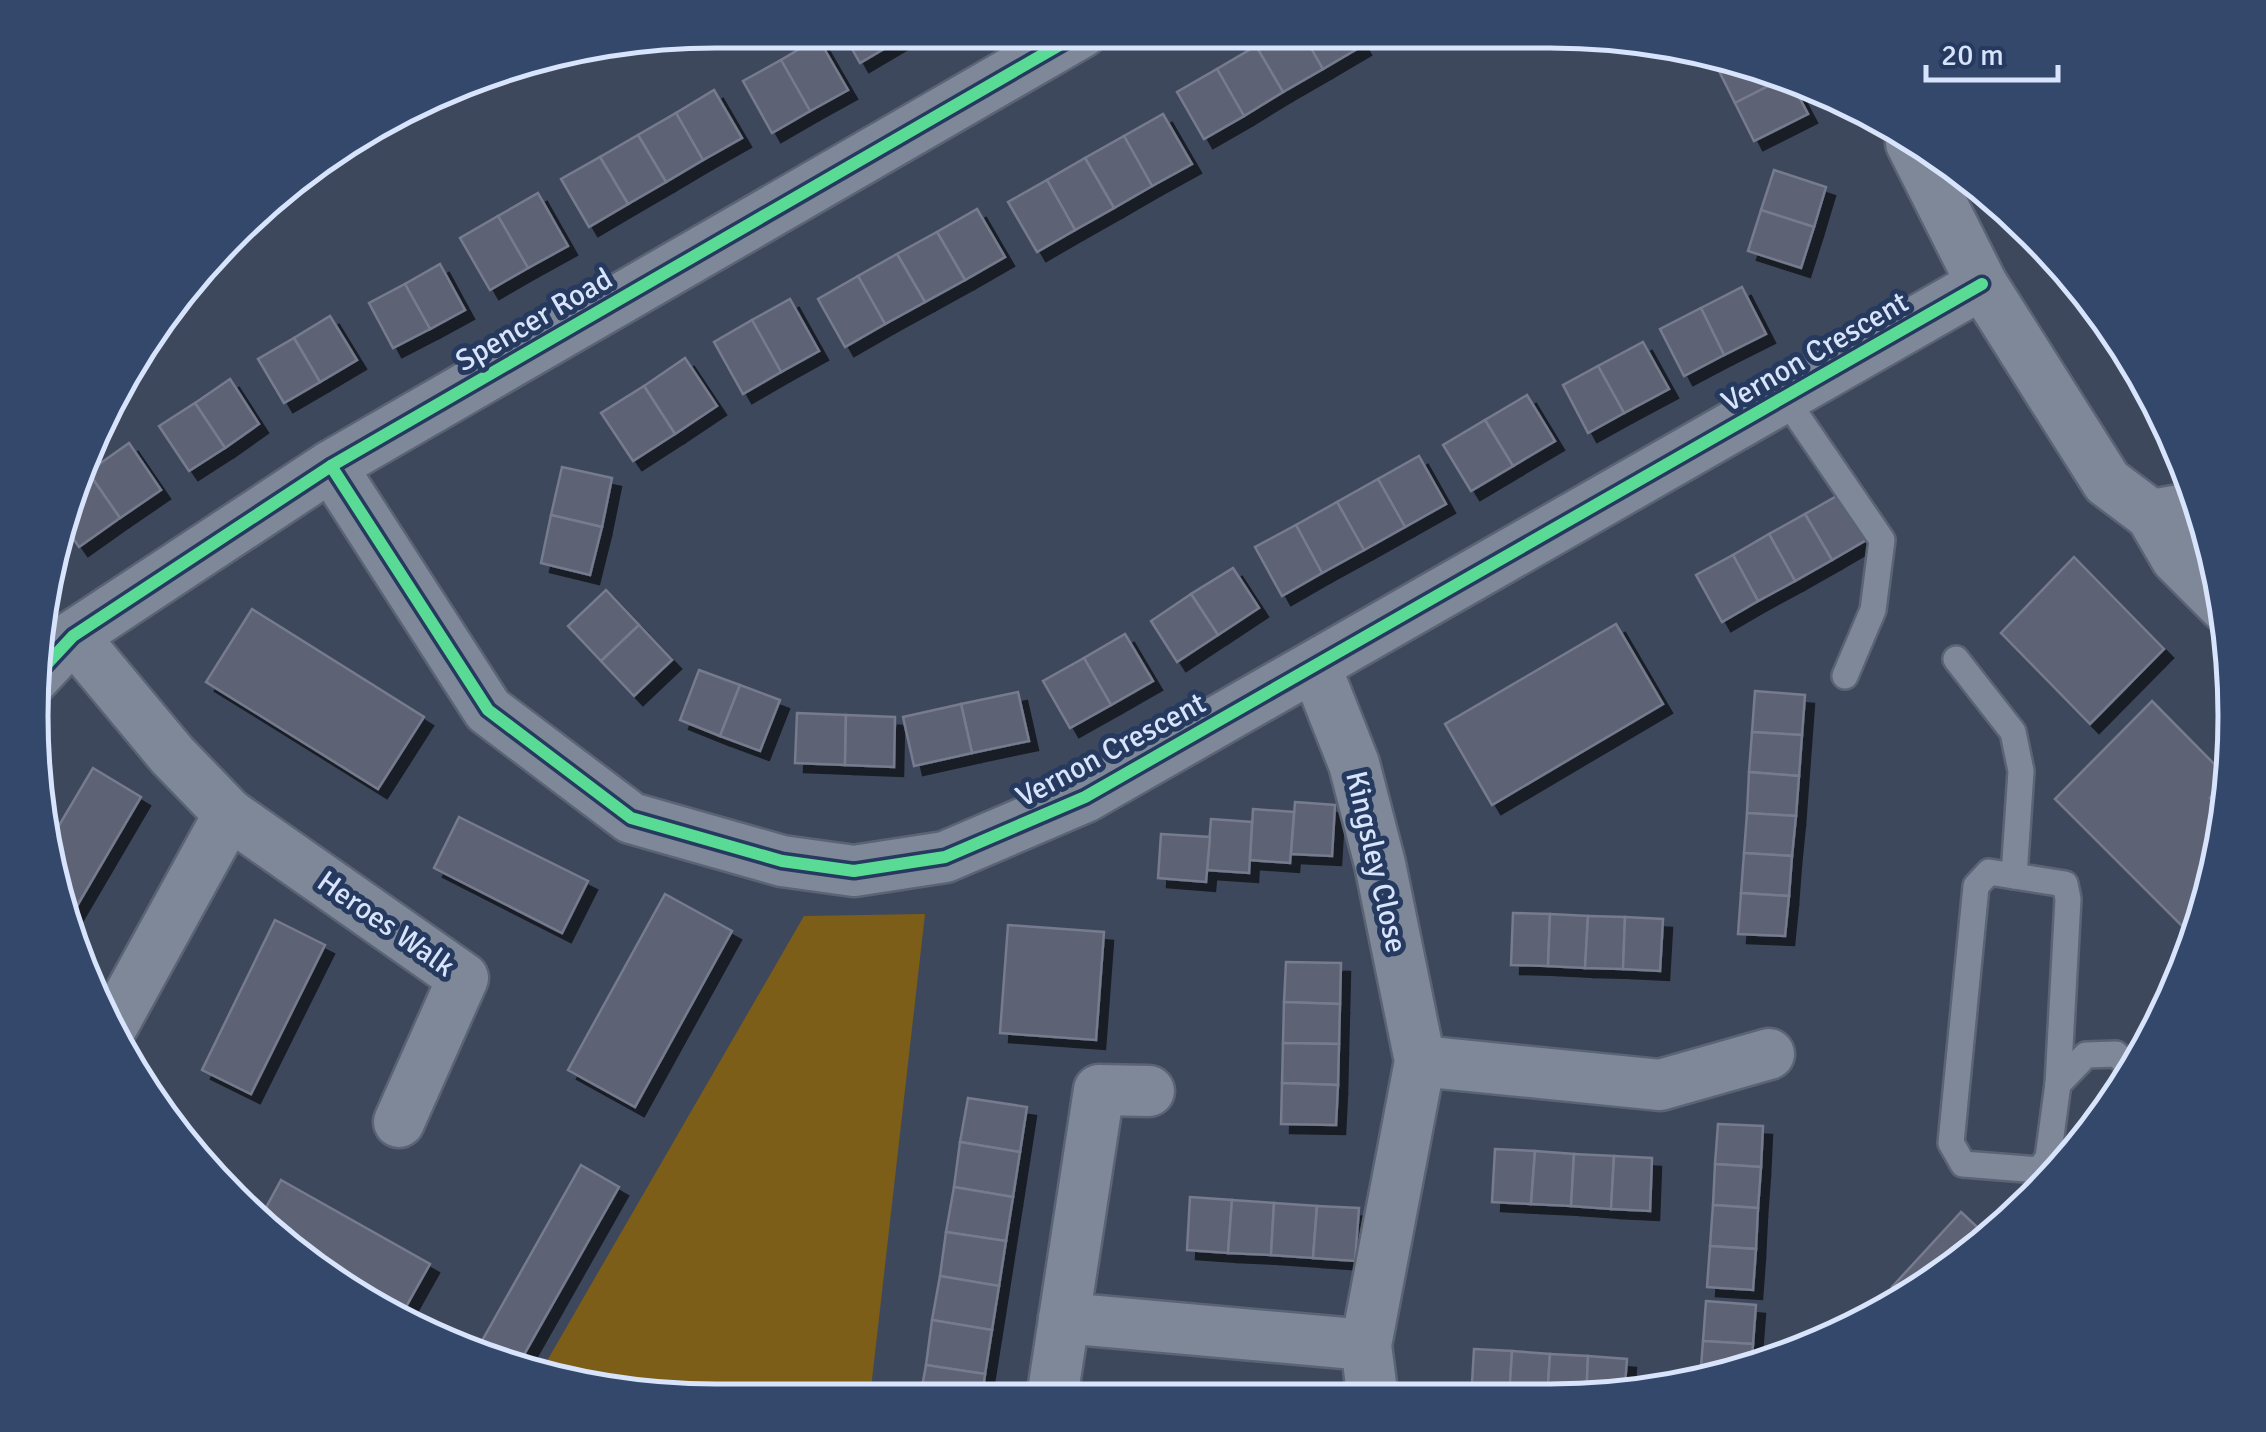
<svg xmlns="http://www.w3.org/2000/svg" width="2266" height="1432" viewBox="0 0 2266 1432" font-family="Signika,sans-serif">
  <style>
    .green { fill: #7c5e18 }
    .building { fill: #5d6274; stroke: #767b8d; stroke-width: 2.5; filter: url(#shadow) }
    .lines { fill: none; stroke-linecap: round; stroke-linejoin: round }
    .service-casing { stroke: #5a6475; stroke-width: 30 }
    .minor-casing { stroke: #5a6475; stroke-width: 55 }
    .service { stroke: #7f8898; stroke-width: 25 }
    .minor { stroke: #7f8898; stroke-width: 50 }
    .cycleway-casing { stroke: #263a5f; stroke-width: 19 }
    .cycleway { stroke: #5adb95; stroke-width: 12 }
    .labels { text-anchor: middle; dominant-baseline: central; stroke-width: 10; stroke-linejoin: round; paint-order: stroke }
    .street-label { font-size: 30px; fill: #d8e4fc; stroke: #263a5f }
    .rim { fill: none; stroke: #d8e4fc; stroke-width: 5 }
  </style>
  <defs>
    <filter id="shadow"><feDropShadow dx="9" dy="9" stdDeviation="0" flood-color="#0009"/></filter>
  </defs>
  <rect width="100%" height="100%" fill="#3e485d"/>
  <polygon class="green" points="925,914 870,1397 627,1396 540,1373 804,916"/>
  <g class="building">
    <polygon points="842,31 894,31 899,40 860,63"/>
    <polygon points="1277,34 1303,34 1323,69 1283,92 1256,46"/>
    <polygon points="1303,34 1355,34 1362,46 1323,69"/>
    <polygon points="818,38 848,90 810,111 781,60"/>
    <polygon points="1256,46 1283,92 1244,116 1217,69"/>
    <polygon points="1727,59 1788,76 1735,103 1716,65"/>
    <polygon points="781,60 810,111 772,133 743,81"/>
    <polygon points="1217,69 1244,116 1204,139 1177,92"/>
    <polygon points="1788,76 1808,114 1754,141 1735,103"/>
    <polygon points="714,90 742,138 703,160 676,113"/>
    <polygon points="676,113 703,160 666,182 638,135"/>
    <polygon points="1163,114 1192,164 1152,186 1124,136"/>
    <polygon points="638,135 666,182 628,204 600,157"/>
    <polygon points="1124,136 1152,186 1114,208 1085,158"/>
    <polygon points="600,157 628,204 589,227 561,179"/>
    <polygon points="1085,158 1114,208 1075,230 1047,180"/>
    <polygon points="1774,170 1826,187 1814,227 1761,210"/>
    <polygon points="1047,180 1075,230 1037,252 1008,202"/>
    <polygon points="538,193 568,246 528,268 498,216"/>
    <polygon points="977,209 1005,257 965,280 937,232"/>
    <polygon points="1761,210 1814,227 1801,268 1748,251"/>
    <polygon points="498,216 528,268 490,290 460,238"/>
    <polygon points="937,232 965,280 925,302 897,254"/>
    <polygon points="897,254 925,302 885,324 858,276"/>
    <polygon points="440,264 465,310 430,329 405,284"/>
    <polygon points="858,276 885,324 845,347 818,299"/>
    <polygon points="405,284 430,329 393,348 369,303"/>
    <polygon points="1742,287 1766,334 1724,355 1701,308"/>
    <polygon points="790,299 819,351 781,372 752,320"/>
    <polygon points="1701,308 1724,355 1684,376 1660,329"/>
    <polygon points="330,316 357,360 320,382 294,338"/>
    <polygon points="752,320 781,372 743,394 714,342"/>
    <polygon points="294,338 320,382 284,403 258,359"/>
    <polygon points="1643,342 1669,389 1624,413 1598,366"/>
    <polygon points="685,358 717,406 675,434 644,386"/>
    <polygon points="1598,366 1624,413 1588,433 1563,385"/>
    <polygon points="230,379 259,424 225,448 195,403"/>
    <polygon points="644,386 675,434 633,461 601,413"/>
    <polygon points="1527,395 1555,441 1513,466 1485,420"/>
    <polygon points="195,403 225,448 189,471 159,426"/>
    <polygon points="1485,420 1513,466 1471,491 1443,445"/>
    <polygon points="129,443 161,490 120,518 88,472"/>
    <polygon points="1419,456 1446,504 1405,527 1378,479"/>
    <polygon points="562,467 612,478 602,527 551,515"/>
    <polygon points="88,472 120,518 79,547 61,521 67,495 74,482"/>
    <polygon points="1378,479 1405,527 1364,550 1337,502"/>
    <polygon points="1842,493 1868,539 1832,560 1805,514"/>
    <polygon points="1337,502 1364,550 1322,573 1296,525"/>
    <polygon points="1805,514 1832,560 1795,581 1769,534"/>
    <polygon points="551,515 602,527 590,575 541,563"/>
    <polygon points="1296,525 1322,573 1282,596 1255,547"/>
    <polygon points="1769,534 1795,581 1758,601 1733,555"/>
    <polygon points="1733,555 1758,601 1722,622 1696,575"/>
    <polygon points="2074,557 2164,649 2090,724 2001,633"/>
    <polygon points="1233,568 1259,608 1218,635 1191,594"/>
    <polygon points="606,590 639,625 601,661 568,626"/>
    <polygon points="1191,594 1218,635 1177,662 1151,621"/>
    <polygon points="252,609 424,717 378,789 206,682"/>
    <polygon points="1616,624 1663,704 1492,805 1445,724"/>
    <polygon points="639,625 672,660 634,696 601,661"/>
    <polygon points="1125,634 1153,681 1111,705 1084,658"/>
    <polygon points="1084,658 1111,705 1070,728 1043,681"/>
    <polygon points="699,670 740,685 720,736 680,720"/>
    <polygon points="740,685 780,700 760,751 720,736"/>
    <polygon points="1755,691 1805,695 1802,735 1752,732"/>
    <polygon points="1018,692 1029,741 972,753 961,704"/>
    <polygon points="2152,701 2229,779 2210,798 2228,814 2197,941 2055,799"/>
    <polygon points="961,704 972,753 914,766 903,717"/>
    <polygon points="797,713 846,715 845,765 795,763"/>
    <polygon points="846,715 895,717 894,767 845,765"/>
    <polygon points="1752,732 1802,735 1799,776 1749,772"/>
    <polygon points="93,768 141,797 67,923 53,893 48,844"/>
    <polygon points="1749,772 1799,776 1796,816 1747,813"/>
    <polygon points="1295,802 1335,805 1332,856 1291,854"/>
    <polygon points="1253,809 1294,812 1290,863 1250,860"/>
    <polygon points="1747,813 1796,816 1792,856 1744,853"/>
    <polygon points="459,817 588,881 562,933 434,868"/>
    <polygon points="1211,819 1252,822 1249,873 1207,870"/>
    <polygon points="1161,834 1210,837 1206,882 1158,878"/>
    <polygon points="1744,853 1792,856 1789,896 1741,893"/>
    <polygon points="1741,893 1789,896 1785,936 1738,934"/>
    <polygon points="665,894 732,931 635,1107 568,1070"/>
    <polygon points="1513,913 1550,914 1548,966 1511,965"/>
    <polygon points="1550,914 1588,916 1585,968 1548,966"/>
    <polygon points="1588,916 1625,917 1623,969 1585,968"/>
    <polygon points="1625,917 1663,919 1660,971 1623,969"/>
    <polygon points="275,920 325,945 251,1094 202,1070"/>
    <polygon points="1008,925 1104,932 1096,1040 1000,1033"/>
    <polygon points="1286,962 1341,963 1340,1004 1284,1002"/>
    <polygon points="1284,1002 1340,1004 1339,1044 1283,1043"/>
    <polygon points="1283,1043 1339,1044 1338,1085 1282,1083"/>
    <polygon points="1282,1083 1338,1085 1336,1125 1281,1124"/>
    <polygon points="968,1098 1027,1107 1020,1152 960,1142"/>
    <polygon points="1718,1124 1763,1126 1761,1167 1715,1164"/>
    <polygon points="960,1142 1020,1152 1013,1197 954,1187"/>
    <polygon points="1495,1149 1535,1151 1531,1204 1492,1202"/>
    <polygon points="1535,1151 1574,1154 1571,1206 1531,1204"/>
    <polygon points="1574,1154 1614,1156 1611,1209 1571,1206"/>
    <polygon points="1614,1156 1652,1158 1650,1211 1611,1209"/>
    <polygon points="1715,1164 1761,1167 1758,1208 1713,1205"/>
    <polygon points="581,1165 619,1187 517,1367 474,1355"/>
    <polygon points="281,1180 430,1264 403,1312 264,1232 257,1224"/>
    <polygon points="954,1187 1013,1197 1006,1241 946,1232"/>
    <polygon points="1190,1197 1232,1200 1228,1253 1187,1250"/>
    <polygon points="1232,1200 1274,1203 1271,1255 1228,1253"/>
    <polygon points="1274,1203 1317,1206 1313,1258 1271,1255"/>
    <polygon points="1713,1205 1758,1208 1756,1249 1710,1246"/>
    <polygon points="1317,1206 1359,1208 1355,1261 1313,1258"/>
    <polygon points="1961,1212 1990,1239 1967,1261 1905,1299 1892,1287"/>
    <polygon points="946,1232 1006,1241 999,1286 940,1276"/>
    <polygon points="1710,1246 1756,1249 1753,1290 1707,1287"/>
    <polygon points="940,1276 999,1286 992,1330 932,1320"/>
    <polygon points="1706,1301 1756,1305 1753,1344 1703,1341"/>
    <polygon points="932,1320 992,1330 985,1374 926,1365"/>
    <polygon points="1703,1341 1753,1344 1751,1370 1727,1379 1700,1380"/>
    <polygon points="1474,1349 1512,1351 1509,1400 1471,1400"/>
    <polygon points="1512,1351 1550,1354 1547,1400 1509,1400"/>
    <polygon points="1550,1354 1588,1356 1586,1401 1547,1400"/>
    <polygon points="1588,1356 1627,1359 1624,1396 1586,1401"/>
    <polygon points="926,1365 985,1374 982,1398 920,1398"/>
  </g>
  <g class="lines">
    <g class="service-casing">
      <g id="service">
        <polyline points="1785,398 1882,540 1873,610 1845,676"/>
        <polyline points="1956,659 2013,732 2021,771 2014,876"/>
        <polygon points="1989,872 2065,884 2068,899 2058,1084 2048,1158 2039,1170 1963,1164 1951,1143 1976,886"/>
        <polyline points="2058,1084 2086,1055 2116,1054 2135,1071"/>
      </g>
    </g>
    <g class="minor-casing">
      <g id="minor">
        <polyline points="1911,143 1982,284 2107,482 2151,515 2176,558 2224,606"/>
        <polyline points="331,466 488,710 631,818 782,861 854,871 945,857 1085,797 1982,284"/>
        <polyline points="2151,515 2196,507 2199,503"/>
        <polyline points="73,636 172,755 229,814 463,978 399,1122"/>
        <polyline points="1316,668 1354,764 1380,864 1420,1061 1366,1345 1373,1400"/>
        <polyline points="32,680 73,636 331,466 1082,32"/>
        <polyline points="113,1025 229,814"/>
        <polyline points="1420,1061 1660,1085 1769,1054"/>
        <polyline points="1064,1318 1366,1345"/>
        <polyline points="1052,1398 1099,1090 1149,1091"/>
      </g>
    </g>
    <use href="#service" class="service"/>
    <use href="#minor" class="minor"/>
    <g class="cycleway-casing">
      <g id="cycleway">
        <polyline points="331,466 488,710 631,818 782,861 854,871 945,857 1085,797 1982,284"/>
        <polyline points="32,680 73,636 331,466 1082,32"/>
      </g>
    </g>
    <use href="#cycleway" class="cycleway"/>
  </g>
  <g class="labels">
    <g class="street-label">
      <text transform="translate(534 320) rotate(-30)">Spencer Road</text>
      <text transform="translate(1815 352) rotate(-30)">Vernon Crescent</text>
      <text transform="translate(1111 750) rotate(-28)">Vernon Crescent</text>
      <text transform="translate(1376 862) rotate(77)">Kingsley Close</text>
      <text transform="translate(386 924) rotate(35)">Heroes Walk</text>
    </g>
  </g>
  <path d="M0 0H2266V1432H0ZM716 48H1550A668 668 0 0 1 2218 716V716A668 668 0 0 1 1550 1384H716A668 668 0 0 1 48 716V716A668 668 0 0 1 716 48Z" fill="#34486c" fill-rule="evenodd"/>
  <path class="rim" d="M716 48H1550A668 668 0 0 1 2218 716V716A668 668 0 0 1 1550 1384H716A668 668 0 0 1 48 716V716A668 668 0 0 1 716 48Z"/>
  <path d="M1926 65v15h132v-15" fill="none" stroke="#d8e4fc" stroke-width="5"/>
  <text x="1941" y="65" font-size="30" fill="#d8e4fc" stroke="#263a5f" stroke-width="8" paint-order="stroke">20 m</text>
</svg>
